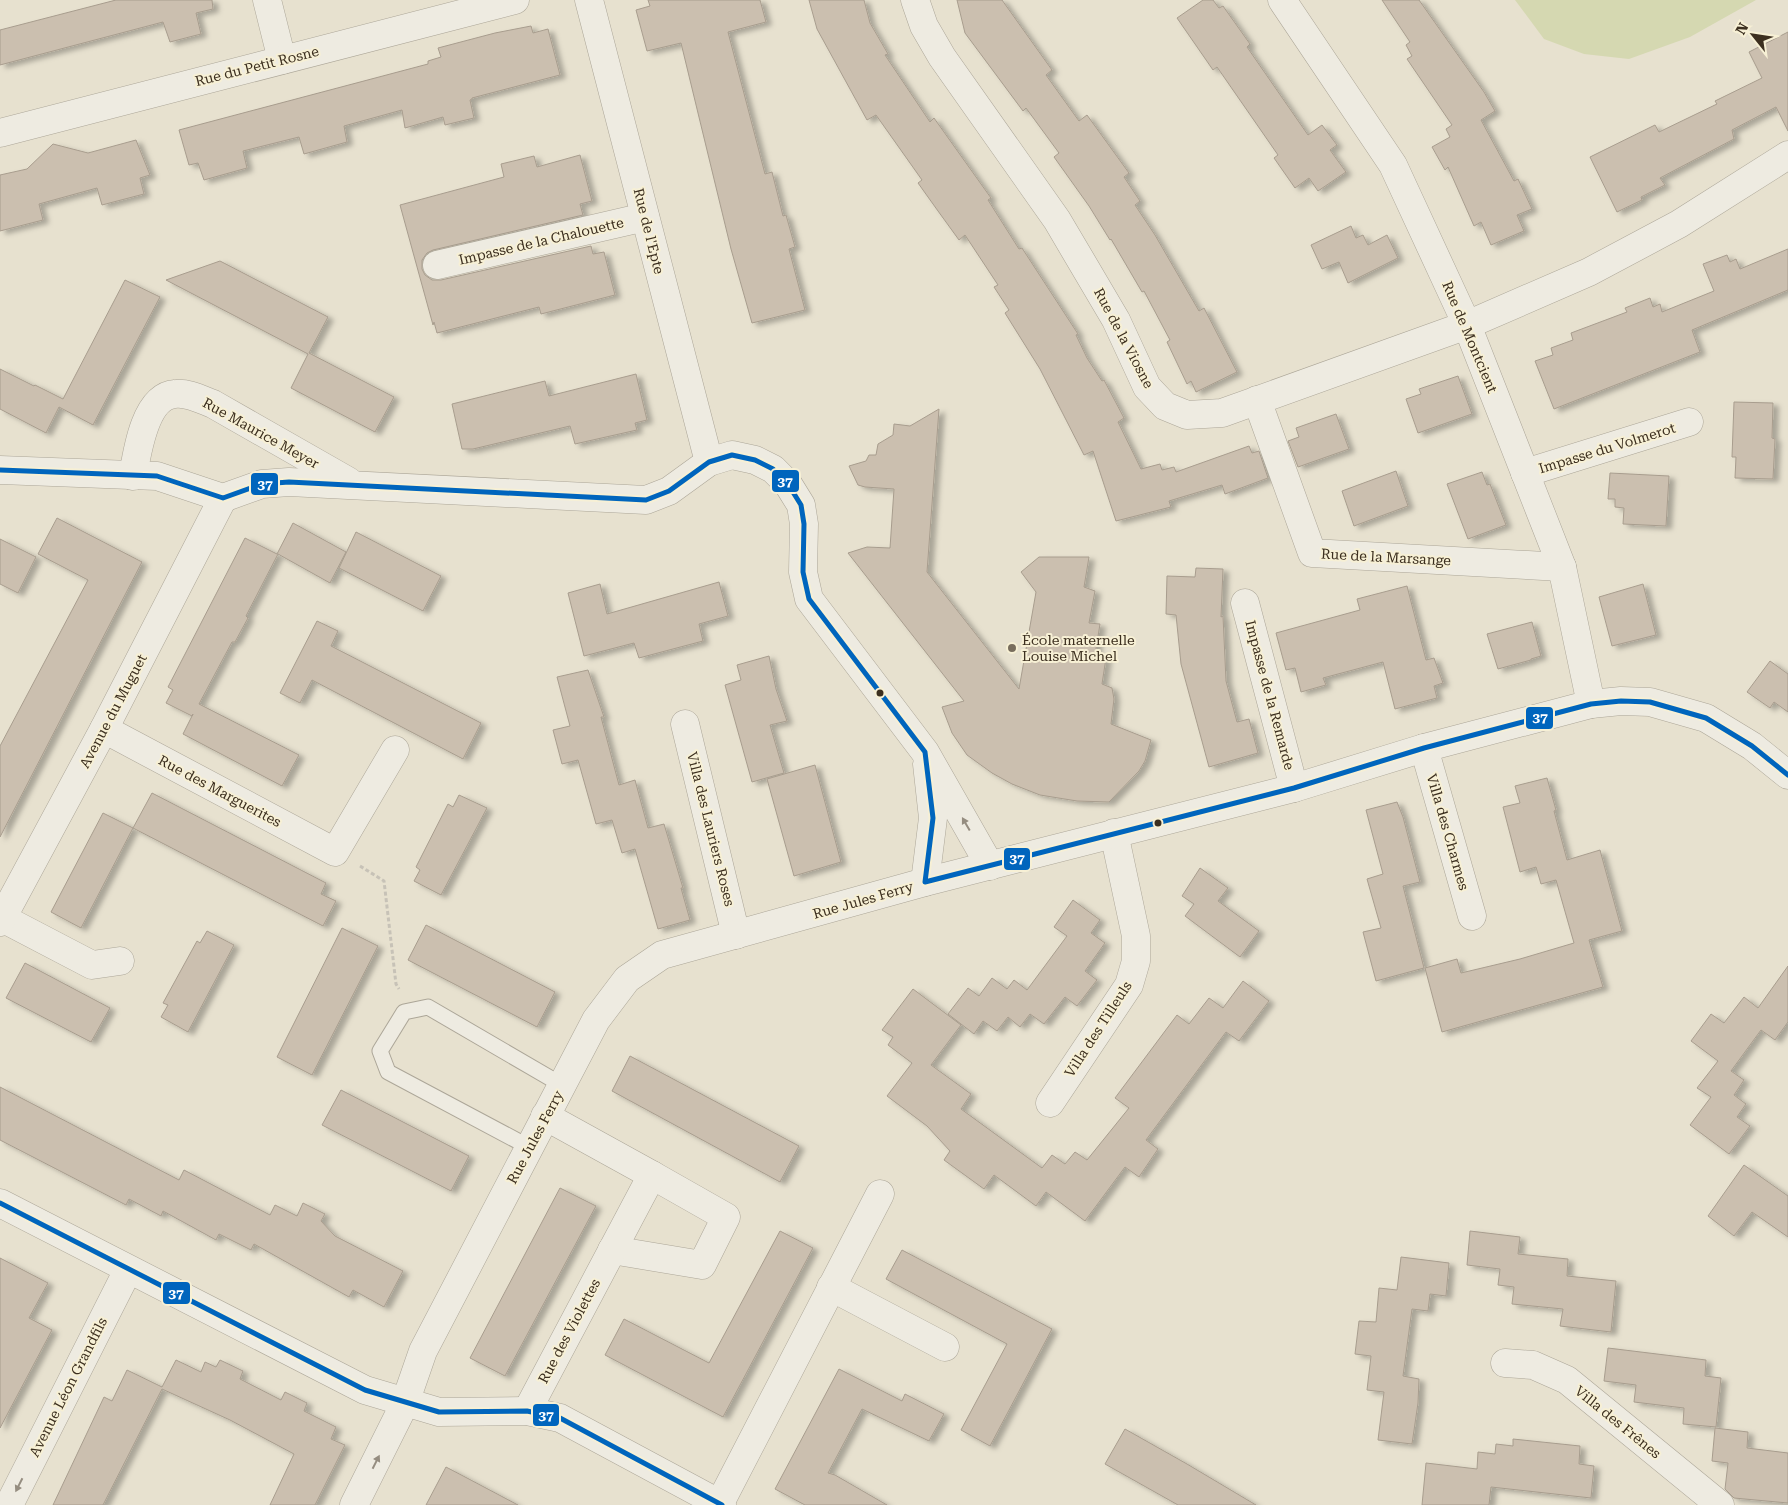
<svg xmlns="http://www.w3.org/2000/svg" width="1788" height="1505" viewBox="0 0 1788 1505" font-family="'Roboto Serif',serif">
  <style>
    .green { fill: #d5d8b1 }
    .building { fill: #cbbfaf; stroke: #a89d8e; filter: url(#shadow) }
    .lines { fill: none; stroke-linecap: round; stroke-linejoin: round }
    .lane-casing { stroke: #aca698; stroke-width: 17 }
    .street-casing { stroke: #aca698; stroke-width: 29 }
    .path { stroke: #c7c2b7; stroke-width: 3; stroke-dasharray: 4 2.5; stroke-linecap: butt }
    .lane { stroke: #eeebe1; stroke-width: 15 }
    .street { stroke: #eeebe1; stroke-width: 28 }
    .bus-1-casing { stroke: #f7f0d5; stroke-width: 9 }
    .bus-1 { stroke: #0065bd; stroke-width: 5 }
    .oneway { fill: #958d80 }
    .poi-dot { fill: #786d5d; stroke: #f7f0d5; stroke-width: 2 }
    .bus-dot { fill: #3c2f1f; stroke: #f7f0d5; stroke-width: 2 }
    .labels { text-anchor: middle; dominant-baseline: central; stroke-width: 4; stroke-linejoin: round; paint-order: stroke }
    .street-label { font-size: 14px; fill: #3c2f1f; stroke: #f7f0d5 }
    .poi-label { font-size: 14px; fill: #3c2f1f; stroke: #f7f0d5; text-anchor: start }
    .line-badge { stroke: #f7f0d5; stroke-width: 2 }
    .badge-label { font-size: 14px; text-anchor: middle; font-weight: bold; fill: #fff }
  </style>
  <defs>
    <filter id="shadow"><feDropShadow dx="5.5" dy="3" stdDeviation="2.5" flood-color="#0004"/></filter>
  </defs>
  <rect width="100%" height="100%" fill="#e7e1cf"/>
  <polygon class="green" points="1515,0 1756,0 1690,37 1629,59 1584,54 1544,39"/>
  <g class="building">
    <polygon points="116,0 212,0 213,9 196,13 201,34 170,42 163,22 0,65 0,30"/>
    <polygon points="648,0 760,0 766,22 728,32 765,174 772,172 783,216 786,215 795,247 789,249 805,310 752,323 731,249 681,43 647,51 636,10 650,6"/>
    <polygon points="809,0 864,0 870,23 888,54 885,55 930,122 934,118 991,198 988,200 1019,249 1022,248 1078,334 1076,335 1087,358 1102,381 1104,380 1124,418 1118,422 1141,469 1160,464 1162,470 1174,467 1176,472 1249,446 1252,453 1259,451 1268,478 1225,494 1222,485 1169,501 1171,507 1116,521 1093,451 1084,455 1040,369 1005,313 1009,310 994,287 998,285 965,235 959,240 938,211 918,183 922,180 876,115 867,120 817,29"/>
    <polygon points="957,0 1002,0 1052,70 1046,75 1079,121 1087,115 1129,173 1124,177 1140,201 1135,205 1155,235 1199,311 1204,308 1237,372 1196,392 1191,381 1187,384 1167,342 1170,340 1144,291 1142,292 1111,239 1110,240 1089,206 1054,157 1059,153 1026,108 1023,111 965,33"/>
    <polygon points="1203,0 1213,0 1219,8 1223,6 1250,44 1247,47 1308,135 1322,125 1337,145 1330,150 1346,172 1318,191 1309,178 1295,188 1274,158 1278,155 1217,67 1213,70 1177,18"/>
    <polygon points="1382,0 1419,0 1484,92 1495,111 1481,120 1514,181 1518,179 1532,209 1517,215 1524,231 1491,245 1481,222 1474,226 1448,167 1445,170 1432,147 1450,137 1446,129 1452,125 1407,59 1412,56 1406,45 1410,42"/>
    <polygon points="531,26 533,33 548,29 560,75 472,98 472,99 470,100 474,118 445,125 443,117 405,128 402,110 344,126 347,142 304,154 299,137 243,151 247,168 204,180 198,163 189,165 179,130 428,64 428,61 441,57 438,48 495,33"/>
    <polygon points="1788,32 1788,131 1776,107 1732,130 1734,139 1660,178 1665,185 1641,197 1642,200 1617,212 1590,157 1655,125 1659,132 1717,104 1715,101 1762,78 1749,52"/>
    <polygon points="136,140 150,175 140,178 144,194 102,205 97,188 39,204 43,220 0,231 0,175 27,169 53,144 88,153"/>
    <polygon points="580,155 592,201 580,204 583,215 433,250 427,253 422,260 422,269 425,275 432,280 441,280 591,246 593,254 604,252 615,295 541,314 539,307 437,333 434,322 433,325 400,205 504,177 501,164 534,156 537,167"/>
    <polygon points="1351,226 1356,238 1363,235 1368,245 1387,235 1398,258 1348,283 1339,262 1322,269 1311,245"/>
    <polygon points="1788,249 1788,290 1692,330 1700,352 1554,409 1535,361 1553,355 1551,348 1573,340 1571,333 1627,312 1625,308 1650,298 1653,307 1660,304 1662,312 1714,291 1703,264 1727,255 1730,262 1736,259 1740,269"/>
    <polygon points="220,261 328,317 309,353 394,397 375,432 291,388 308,354 166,280"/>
    <polygon points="125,280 160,297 93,425 59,407 46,433 0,409 0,369 34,386 35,385 63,399"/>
    <polygon points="636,374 647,420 635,423 637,430 575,444 570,426 473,449 462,449 452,404 545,381 549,396"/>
    <polygon points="1458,376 1472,414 1418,433 1406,399 1421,394 1419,389"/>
    <polygon points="1734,402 1773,403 1772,438 1775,439 1773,479 1735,478 1736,457 1732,457"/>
    <polygon points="939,409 927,572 1019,689 1036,592 1021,572 1039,557 1089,557 1084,587 1095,591 1089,623 1100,624 1095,655 1106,658 1102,684 1112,688 1114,699 1111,724 1151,740 1145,761 1139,771 1109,802 1077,801 1040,795 1012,784 992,773 967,755 952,733 942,707 964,701 848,553 867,547 890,548 894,489 865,487 858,485 849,466 866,461 869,455 876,455 878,444 893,435 894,424 910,426"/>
    <polygon points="1336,414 1349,449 1298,467 1288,441 1299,437 1296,428"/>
    <polygon points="1396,471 1408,506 1354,526 1342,491"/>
    <polygon points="1482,472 1487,485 1490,484 1506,525 1468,539 1447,484"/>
    <polygon points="1610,473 1669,476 1666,526 1623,524 1624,508 1615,507 1615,499 1608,499"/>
    <polygon points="57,518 142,562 0,837 0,746 88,580 38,554"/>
    <polygon points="293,523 346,552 330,583 278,554 246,616 248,618 235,642 232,642 199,704 299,755 282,786 183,734 193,714 192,716 166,703 173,690 168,687 245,538 277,554"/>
    <polygon points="356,532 441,576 423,611 339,568"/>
    <polygon points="0,539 36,557 18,593 0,584"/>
    <polygon points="1196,568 1223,569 1221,617 1223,616 1226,681 1237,722 1249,719 1258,753 1209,767 1181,664 1176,615 1166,614 1167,576 1195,577"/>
    <polygon points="719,582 728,616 699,624 703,641 639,658 634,643 584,656 568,593 600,584 607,614"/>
    <polygon points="1643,584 1656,635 1612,646 1599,597"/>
    <polygon points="1407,586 1426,660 1434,658 1443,683 1434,686 1437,698 1395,709 1383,662 1323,678 1326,685 1301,692 1295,668 1286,670 1276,633 1360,610 1357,599"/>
    <polygon points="317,621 338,631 331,646 481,723 463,759 312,680 300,703 280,693"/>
    <polygon points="1532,622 1541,656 1531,659 1531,660 1498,669 1487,634"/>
    <polygon points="769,656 776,689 787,721 770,725 784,773 752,782 725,685 741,680 737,665"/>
    <polygon points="1770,661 1788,674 1788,712 1774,702 1770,708 1747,692"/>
    <polygon points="588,670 604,717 601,717 619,785 635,780 648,828 664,824 683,888 681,888 690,920 658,929 635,849 622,853 612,820 596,824 578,760 562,764 553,730 570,726 557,677"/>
    <polygon points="815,765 841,862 794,876 767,779"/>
    <polygon points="1547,778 1556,810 1554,811 1567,860 1600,850 1622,931 1589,940 1603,987 1442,1032 1425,968 1457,959 1461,973 1520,959 1574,943 1556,880 1541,884 1536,867 1520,872 1503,807 1520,803 1515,786"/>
    <polygon points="152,793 326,883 321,894 336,901 323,926 133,828"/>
    <polygon points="459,795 487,808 441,895 414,881 420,870 416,867 448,804 453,807"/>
    <polygon points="1397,802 1403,817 1420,882 1403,886 1424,968 1376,981 1363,932 1381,928 1367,879 1383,874 1366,810"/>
    <polygon points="103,813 133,828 81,928 51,912"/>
    <polygon points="1200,868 1228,888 1218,901 1259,931 1240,957 1185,916 1194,904 1182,896"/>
    <polygon points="1073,900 1100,920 1091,933 1105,943 1085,971 1097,980 1077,1006 1065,997 1044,1024 1030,1014 1020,1027 1008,1017 997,1031 983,1021 974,1034 948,1014 968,988 979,996 992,978 1007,989 1014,980 1027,990 1067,936 1054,927"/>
    <polygon points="426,925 555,992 537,1027 408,960"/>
    <polygon points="342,928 378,946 312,1075 277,1057"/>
    <polygon points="207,931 234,945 188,1032 161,1017 168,1005 163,1003 197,941 200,943"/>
    <polygon points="25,963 110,1008 91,1042 6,998"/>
    <polygon points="1788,966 1788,1022 1775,1040 1761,1030 1731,1071 1744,1080 1734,1095 1746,1104 1737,1117 1750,1126 1729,1154 1690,1125 1711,1097 1697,1088 1718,1061 1691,1041 1711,1014 1724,1023 1744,997 1758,1008"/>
    <polygon points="1243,981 1269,1001 1239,1041 1226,1032 1146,1140 1158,1149 1139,1177 1125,1167 1085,1221 1046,1192 1036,1206 994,1175 984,1189 944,1160 950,1151 927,1126 887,1096 912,1063 888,1045 893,1037 882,1030 913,989 961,1025 931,1065 971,1094 961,1109 1042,1168 1052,1155 1065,1164 1075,1152 1087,1160 1129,1108 1115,1098 1177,1015 1189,1024 1209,998 1223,1008"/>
    <polygon points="630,1056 799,1146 780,1182 612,1091"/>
    <polygon points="0,1087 179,1180 184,1170 270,1215 275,1205 297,1216 303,1203 325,1214 321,1221 335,1236 403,1271 384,1307 353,1290 349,1297 254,1244 251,1250 219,1234 216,1240 163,1211 161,1216 129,1199 126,1205 0,1140"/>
    <polygon points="341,1090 469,1156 451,1191 322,1125"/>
    <polygon points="1744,1165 1788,1196 1788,1237 1752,1212 1734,1236 1708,1216"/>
    <polygon points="560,1188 596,1206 505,1376 470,1358"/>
    <polygon points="780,1231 813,1248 723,1417 605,1355 624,1319 709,1363"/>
    <polygon points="1470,1231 1520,1237 1518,1254 1568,1259 1567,1276 1616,1281 1611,1332 1560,1326 1563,1309 1512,1304 1514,1287 1498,1285 1500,1269 1467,1265"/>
    <polygon points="902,1250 1052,1329 990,1446 961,1430 1007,1344 886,1279"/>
    <polygon points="1401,1257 1449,1263 1446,1296 1430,1294 1428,1311 1412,1309 1403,1376 1419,1379 1418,1403 1412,1444 1378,1440 1384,1392 1367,1390 1371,1356 1355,1354 1359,1321 1376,1322 1379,1288 1397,1290"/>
    <polygon points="0,1258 48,1283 29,1318 52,1330 0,1428"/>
    <polygon points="1608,1348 1706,1360 1705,1376 1721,1378 1716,1427 1683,1424 1684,1408 1634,1402 1636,1385 1604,1381"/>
    <polygon points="176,1360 201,1372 205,1362 216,1367 220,1360 243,1371 240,1379 281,1400 285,1392 307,1403 304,1411 336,1427 331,1439 345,1445 315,1505 270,1505 294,1454 230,1420 162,1389 103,1505 53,1505 104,1397 112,1401 127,1370 162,1387"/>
    <polygon points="839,1369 902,1401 905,1394 944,1414 929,1441 862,1409 828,1473 835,1475 887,1505 805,1505 775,1489"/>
    <polygon points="1715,1428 1748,1432 1747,1448 1788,1453 1788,1503 1734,1498 1725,1489 1728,1463 1712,1461"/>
    <polygon points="1125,1429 1187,1464 1256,1505 1178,1505 1105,1464"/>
    <polygon points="1513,1439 1580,1446 1579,1464 1594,1466 1591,1498 1491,1487 1489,1505 1422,1505 1426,1463 1477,1469 1478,1452 1495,1454 1496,1444 1513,1446"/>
    <polygon points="446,1467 467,1478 518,1505 426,1505"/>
  </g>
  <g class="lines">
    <g class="lane-casing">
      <polyline id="lane" points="529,1147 388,1072 380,1051 404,1012 428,1007 562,1085"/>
    </g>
    <g class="street-casing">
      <g id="street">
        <polyline points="267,0 282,60"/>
        <polyline points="589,0 709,462"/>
        <polyline points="915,0 924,26 942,57 1057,220 1116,320 1147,387 1165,406 1187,415 1222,413 1467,325 1589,272 1679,224 1788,155"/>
        <polyline points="1282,0 1393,165 1467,325 1562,567 1591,704"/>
        <polyline points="0,133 515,0"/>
        <polyline points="437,265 645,217"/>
        <polyline points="1257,400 1312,553 1562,567"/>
        <polyline points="0,470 157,476 223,498 262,484 289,482 646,500 669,491 709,462 732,455 755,460 773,469 788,484 801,505 804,524 803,572 809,599 925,752 990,866"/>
        <polyline points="1525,473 1689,422"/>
        <path d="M133 476C137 452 145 396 175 394 188 392 202 400 213 404L348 481"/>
        <polyline points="1245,603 1294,788"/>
        <polyline points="685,724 736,935"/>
        <polyline points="104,729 335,852 395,750"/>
        <polyline points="1424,748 1472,916"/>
        <polyline points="925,882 933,818 927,764"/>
        <polyline points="2,918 92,965 120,961"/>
        <polyline points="0,922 104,729 223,498"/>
        <polyline points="1050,1103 1129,985 1136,961 1136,936 1114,833"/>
        <polyline points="0,1203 365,1390 439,1412 527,1411 560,1418 722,1505"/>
        <polyline points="612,1250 702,1265 726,1217 652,1175"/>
        <polyline points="831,1287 945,1347"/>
        <polyline points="1505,1363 1533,1365 1567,1380 1720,1505"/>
        <polyline points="527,1411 652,1175 545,1116"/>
        <polyline points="9,1505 128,1270"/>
        <polyline points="354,1505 405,1403 423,1351 596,1020 627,979 662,955 925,882 1294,788 1424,748 1591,704 1621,701 1650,702 1706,718 1752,746 1788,775"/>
        <polyline points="719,1505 880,1194"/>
      </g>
    </g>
    <polyline class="path" points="360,866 384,881 396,984 399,989"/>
    <use href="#lane" class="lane"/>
    <use href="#street" class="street"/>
    <g class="bus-1-casing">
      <g id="bus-1">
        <polyline points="0,470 157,476 223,498 262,484 289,482 646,500 669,491 709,462 732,455 755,460 773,469 788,484 801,505 804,524 803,572 809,599 925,752 933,818 925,882 1294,788 1424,748 1591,704 1621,701 1650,702 1706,718 1752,746 1788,775"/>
        <polyline points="0,1203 365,1390 439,1412 527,1411 560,1418 722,1505"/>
      </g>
    </g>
    <use href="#bus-1" class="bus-1"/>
  </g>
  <defs><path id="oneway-solid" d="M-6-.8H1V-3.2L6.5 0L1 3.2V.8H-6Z" transform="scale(1.25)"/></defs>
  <g class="oneway">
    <use href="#oneway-solid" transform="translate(966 824) rotate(-120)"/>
    <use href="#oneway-solid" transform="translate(376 1462) rotate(-63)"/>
    <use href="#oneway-solid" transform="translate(19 1485) rotate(117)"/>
  </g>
  <circle class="poi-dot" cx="1012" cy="648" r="5"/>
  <g class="bus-dot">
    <circle cx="880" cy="693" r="4.5"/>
    <circle cx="1158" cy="823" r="4.5"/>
  </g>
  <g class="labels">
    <g class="street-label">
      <text transform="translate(257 66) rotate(-14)">Rue du Petit Rosne</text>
      <text transform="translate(649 231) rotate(76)">Rue de l'Epte</text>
      <text transform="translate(541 241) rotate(-13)">Impasse de la Chalouette</text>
      <text transform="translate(1470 337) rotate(67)">Rue de Montcient</text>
      <text transform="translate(1124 338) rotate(62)">Rue de la Viosne</text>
      <text transform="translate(261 433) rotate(29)">Rue Maurice Meyer</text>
      <text transform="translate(1607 448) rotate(-17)">Impasse du Volmerot</text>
      <text transform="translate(1386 557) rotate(3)">Rue de la Marsange</text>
      <text transform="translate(1270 695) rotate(75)">Impasse de la Remarde</text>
      <text transform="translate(113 711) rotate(-62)">Avenue du Muguet</text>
      <text transform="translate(220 791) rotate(28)">Rue des Marguerites</text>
      <text transform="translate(711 829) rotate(76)">Villa des Lauriers Roses</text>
      <text transform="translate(1448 832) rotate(74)">Villa des Charmes</text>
      <text transform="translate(863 900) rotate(-16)">Rue Jules Ferry</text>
      <text transform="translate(1098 1029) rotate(-57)">Villa des Tilleuls</text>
      <text transform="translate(535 1137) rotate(-62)">Rue Jules Ferry</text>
      <text transform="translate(569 1331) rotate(-62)">Rue des Violettes</text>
      <text transform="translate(68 1387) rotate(-63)">Avenue Léon Grandfils</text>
      <text transform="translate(1618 1422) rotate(39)">Villa des Frênes</text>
    </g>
    <g class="poi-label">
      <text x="1022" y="640">École maternelle<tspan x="1022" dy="16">Louise Michel</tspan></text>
    </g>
  </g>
  <g class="line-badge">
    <rect x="771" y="469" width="29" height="24" rx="5" fill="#0065bd"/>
    <rect x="250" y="472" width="29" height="24" rx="5" fill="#0065bd"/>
    <rect x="1525" y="706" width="29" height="24" rx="5" fill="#0065bd"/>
    <rect x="1003" y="847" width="28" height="24" rx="5" fill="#0065bd"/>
    <rect x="162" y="1281" width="29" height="24" rx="5" fill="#0065bd"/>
    <rect x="532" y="1403" width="28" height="24" rx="5" fill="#0065bd"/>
  </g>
  <g class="badge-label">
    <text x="785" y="486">37</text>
    <text x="265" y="489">37</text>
    <text x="1540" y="722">37</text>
    <text x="1017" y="863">37</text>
    <text x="176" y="1298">37</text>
    <text x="546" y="1420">37</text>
  </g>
  <g transform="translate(1753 35) rotate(300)" stroke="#f7f0d5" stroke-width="4" paint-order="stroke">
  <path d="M0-4L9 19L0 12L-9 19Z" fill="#3c2f1f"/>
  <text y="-8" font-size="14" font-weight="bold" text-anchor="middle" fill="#3c2f1f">N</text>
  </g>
</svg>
